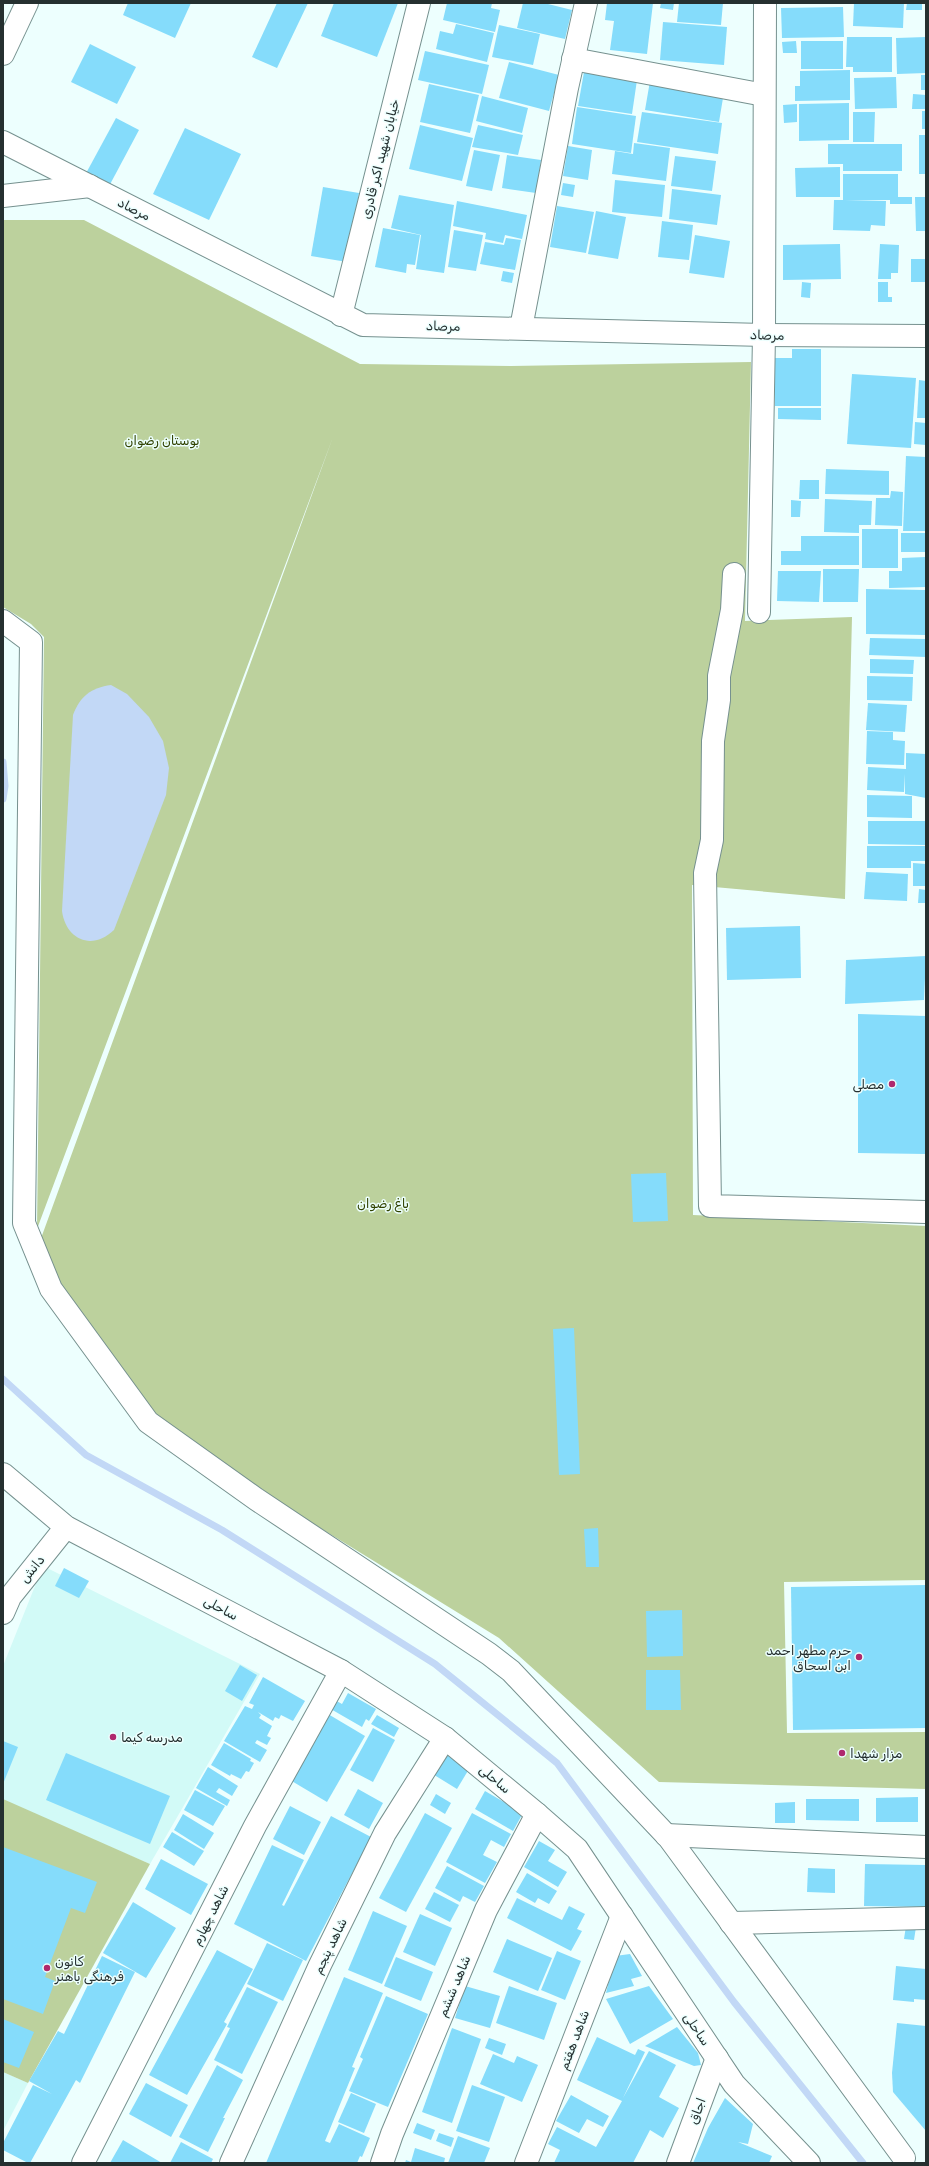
<svg xmlns="http://www.w3.org/2000/svg" width="929" height="2166" viewBox="0 0 929 2166" font-family="Rubik,Cairo,sans-serif">
  <style>
    .built { fill: #d2faf7 }
    .green { fill: #bcd19d }
    .water { fill: #c2d8f6 }
    .lines { fill: none; stroke-linecap: round; stroke-linejoin: round }
    .stream { stroke: #c2d8f6; stroke-width: 7 }
    .building { fill: #85dcfb }
    .minor-casing { stroke: #76918f; stroke-width: 24 }
    .major-casing { stroke: #76918f; stroke-width: 24 }
    .minor { stroke: #fff; stroke-width: 22 }
    .major { stroke: #fff; stroke-width: 22 }
    .poi-dot { fill: #af286d; stroke: #edfffe; stroke-width: 1.5 }
    .labels { text-anchor: middle; dominant-baseline: central; stroke-width: 3; stroke-linejoin: round; paint-order: stroke }
    .street-label { font-size: 13px; fill: #253030; stroke: #edfffe }
    .park-label { font-size: 13px; fill: #304200; stroke: #edfffe }
    .poi-label { font-size: 13px; fill: #253030; stroke: #edfffe; text-anchor: start }
  </style>
  <rect width="100%" height="100%" fill="#edfffe"/>
  <g class="built">
    <polygon points="43,1566 260,1674 150,1864 3,1801 3,1666"/>
    <polygon points="3,2072 28,2083 3,2131"/>
  </g>
  <g class="green">
    <polygon points="3,220 84,220 360,364 511,366 751,362 745,621 852,617 845,899 692,885 693,1215 926,1226 926,1580 784,1582 787,1733 926,1732 926,1789 659,1782 499,1638 148,1422 36,1252 333,437 37,1229 44,637 31,624 3,607"/>
    <polygon points="3,1799 150,1864 28,2083 3,2072"/>
  </g>
  <path class="water" d="M111 685 127 694 149 717 163 741 169 768 166 795 114 930C92 951 66 940 62 911L73 715C80 696 91 688 111 685Z"/>
  <g class="lines">
    <g class="stream">
      <polyline points="3,762 5,786 3,799"/>
      <polyline points="3,1379 86,1455 222,1530 435,1664 557,1763 734,2002 863,2163"/>
    </g>
  </g>
  <g class="building">
    <polygon points="128,3 191,3 175,38 123,15"/>
    <polygon points="277,3 308,3 277,68 252,57"/>
    <polygon points="334,3 398,3 377,57 321,36"/>
    <polygon points="447,3 492,3 491,8 500,10 495,32 443,20"/>
    <polygon points="523,3 544,3 572,10 565,39 517,28"/>
    <polygon points="607,3 653,3 647,54 610,50 614,21 605,20"/>
    <polygon points="661,3 674,3 673,10 660,8"/>
    <polygon points="679,3 723,3 721,25 677,22"/>
    <polygon points="854,3 904,3 903,28 853,26"/>
    <polygon points="907,3 922,3 922,10 906,10"/>
    <polygon points="843,7 844,37 782,38 781,8"/>
    <polygon points="663,22 727,27 724,65 660,60"/>
    <polygon points="456,24 494,33 487,62 436,49 440,31 453,34"/>
    <polygon points="499,25 540,34 533,65 492,57"/>
    <polygon points="847,37 892,37 892,72 853,72 853,67 846,67"/>
    <polygon points="926,37 926,73 897,74 896,38"/>
    <polygon points="796,41 797,53 783,53 782,42"/>
    <rect x="801" y="41" width="42" height="28"/>
    <polygon points="90,44 136,67 117,104 71,82"/>
    <polygon points="425,51 489,65 482,94 418,80"/>
    <polygon points="509,62 559,75 549,111 499,98"/>
    <polygon points="850,70 850,100 795,101 795,86 800,86 800,71"/>
    <polygon points="584,72 637,80 632,114 578,106"/>
    <rect x="921" y="75" width="5" height="15"/>
    <polygon points="896,77 897,108 855,109 854,78"/>
    <polygon points="650,81 684,86 684,92 723,98 719,122 645,110"/>
    <polygon points="429,84 479,95 470,133 420,122"/>
    <polygon points="913,94 926,95 926,109 912,109"/>
    <polygon points="482,96 528,108 522,133 476,121"/>
    <polygon points="849,103 849,140 799,141 799,104"/>
    <polygon points="797,104 797,122 784,123 783,105"/>
    <polygon points="577,107 636,116 631,153 572,144"/>
    <rect x="922" y="111" width="4" height="18"/>
    <polygon points="642,112 722,123 718,154 637,142"/>
    <polygon points="853,112 875,112 874,142 853,142"/>
    <polygon points="116,118 139,130 107,190 84,177"/>
    <polygon points="420,125 473,138 462,181 409,169"/>
    <polygon points="478,125 523,135 518,155 472,147"/>
    <polygon points="185,128 241,154 209,220 153,194"/>
    <rect x="919" y="135" width="7" height="39"/>
    <polygon points="634,143 670,148 666,181 612,174 615,151 633,154"/>
    <polygon points="828,144 902,144 902,171 843,171 843,164 828,164"/>
    <polygon points="568,146 592,150 588,180 563,176"/>
    <polygon points="474,150 500,155 492,191 466,186"/>
    <polygon points="507,155 541,160 536,193 502,188"/>
    <polygon points="675,156 716,161 712,191 671,186"/>
    <polygon points="840,167 840,197 796,197 795,168"/>
    <polygon points="843,174 898,174 898,197 912,197 912,204 890,204 890,200 845,200 886,201 885,226 871,225 870,231 833,230 834,200 843,200"/>
    <polygon points="615,180 665,185 662,217 612,212"/>
    <polygon points="563,183 575,185 573,197 561,195"/>
    <polygon points="323,187 359,193 347,262 311,256"/>
    <polygon points="672,189 721,195 717,225 669,219"/>
    <polygon points="399,195 454,205 444,273 416,269 421,235 391,228"/>
    <polygon points="915,197 926,197 926,231 916,231"/>
    <polygon points="457,201 527,215 522,239 505,235 503,243 485,239 486,233 453,226"/>
    <polygon points="557,206 594,212 586,253 550,247"/>
    <polygon points="596,211 626,217 618,259 588,254"/>
    <polygon points="662,221 693,225 689,260 658,257"/>
    <polygon points="383,228 420,235 415,265 407,264 406,273 375,267"/>
    <polygon points="454,230 483,235 476,271 448,267"/>
    <polygon points="695,235 730,241 724,278 689,273"/>
    <polygon points="506,238 521,240 515,270 480,264 485,242 504,245"/>
    <polygon points="840,244 841,279 783,280 783,245"/>
    <polygon points="880,244 899,245 898,273 891,273 891,279 878,279"/>
    <rect x="911" y="259" width="15" height="23"/>
    <polygon points="503,271 514,273 512,283 501,281"/>
    <polygon points="802,282 811,283 810,298 801,297"/>
    <polygon points="878,282 888,282 888,297 892,297 892,302 878,302"/>
    <polygon points="792,349 821,349 821,406 775,406 775,358 792,358"/>
    <polygon points="852,374 916,378 911,448 847,444"/>
    <polygon points="919,380 926,381 926,418 917,418"/>
    <polygon points="778,408 821,408 821,420 778,419"/>
    <polygon points="915,422 926,423 926,445 914,444"/>
    <polygon points="906,456 926,457 926,531 903,531"/>
    <polygon points="826,469 889,471 889,495 825,494"/>
    <polygon points="800,480 819,480 819,499 799,499"/>
    <polygon points="891,491 903,492 902,526 875,525 876,498 890,498"/>
    <polygon points="825,499 872,501 871,525 859,525 859,533 824,532"/>
    <polygon points="791,500 801,501 800,517 791,517"/>
    <rect x="862" y="529" width="36" height="39"/>
    <rect x="901" y="533" width="25" height="19"/>
    <polygon points="801,536 859,536 859,565 781,565 781,551 801,551"/>
    <polygon points="926,557 926,587 889,588 889,571 902,571 902,558"/>
    <polygon points="823,569 859,569 858,602 823,602"/>
    <polygon points="778,571 821,571 819,602 777,601"/>
    <polygon points="866,589 926,590 926,635 866,634"/>
    <polygon points="870,638 926,639 926,657 869,655"/>
    <polygon points="870,659 914,660 913,674 870,673"/>
    <polygon points="867,676 913,677 912,701 867,700"/>
    <polygon points="868,703 907,705 905,732 866,730"/>
    <polygon points="867,731 893,732 893,740 905,741 904,765 866,764"/>
    <polygon points="906,753 926,754 926,798 905,794 905,774 904,792 867,790 868,767 906,769"/>
    <polygon points="867,795 912,796 912,818 867,817"/>
    <polygon points="868,821 926,821 926,845 868,844"/>
    <polygon points="867,846 926,846 926,861 911,861 911,868 867,868"/>
    <polygon points="913,863 926,864 926,886 913,886"/>
    <polygon points="866,872 908,874 907,901 864,899"/>
    <polygon points="919,889 926,890 926,903 918,903"/>
    <polygon points="800,926 801,978 727,980 726,928"/>
    <polygon points="926,956 924,1000 845,1004 846,960"/>
    <polygon points="858,1014 926,1016 926,1154 858,1153"/>
    <polygon points="666,1173 668,1221 633,1222 631,1174"/>
    <polygon points="574,1328 580,1474 559,1475 553,1329"/>
    <polygon points="598,1528 599,1567 586,1567 584,1529"/>
    <polygon points="64,1568 89,1581 79,1598 55,1586"/>
    <polygon points="926,1585 926,1728 793,1730 791,1587"/>
    <polygon points="682,1610 683,1656 647,1657 646,1611"/>
    <polygon points="240,1665 257,1675 242,1701 225,1691"/>
    <polygon points="646,1670 680,1670 681,1710 646,1710"/>
    <polygon points="263,1677 305,1701 293,1721 281,1715 279,1719 275,1717 273,1721 258,1712 261,1715 259,1718 272,1726 267,1736 271,1738 267,1745 257,1740 255,1743 267,1750 260,1762 224,1741 245,1706 252,1709 254,1705 249,1703"/>
    <polygon points="348,1693 376,1709 369,1721 366,1719 362,1727 329,1708 333,1699 342,1704"/>
    <polygon points="328,1714 365,1736 327,1802 290,1780"/>
    <polygon points="377,1715 399,1728 394,1737 371,1724"/>
    <polygon points="373,1728 395,1740 373,1782 350,1770"/>
    <polygon points="3,1741 18,1747 3,1784"/>
    <polygon points="224,1743 251,1759 250,1761 254,1763 249,1772 246,1771 241,1779 231,1774 230,1776 211,1765"/>
    <polygon points="66,1753 170,1796 150,1844 46,1800"/>
    <polygon points="444,1753 469,1769 457,1789 431,1773"/>
    <polygon points="208,1767 238,1786 232,1796 219,1788 216,1792 230,1800 227,1806 196,1788"/>
    <polygon points="358,1789 383,1803 369,1829 344,1815"/>
    <polygon points="195,1790 225,1806 213,1826 184,1810"/>
    <polygon points="485,1791 523,1813 513,1831 475,1809"/>
    <polygon points="436,1794 451,1803 445,1814 430,1805"/>
    <polygon points="918,1797 918,1822 876,1822 876,1798"/>
    <polygon points="806,1799 859,1799 859,1821 806,1820"/>
    <polygon points="795,1802 795,1823 775,1823 775,1803"/>
    <polygon points="290,1806 321,1822 304,1855 273,1839"/>
    <polygon points="425,1813 452,1828 406,1912 379,1898"/>
    <polygon points="472,1813 511,1834 504,1847 491,1840 483,1855 497,1862 485,1883 446,1862"/>
    <polygon points="183,1814 214,1833 204,1849 174,1830"/>
    <polygon points="331,1816 371,1837 306,1961 234,1924 272,1845 304,1860 282,1905 284,1906"/>
    <polygon points="172,1832 204,1851 194,1866 163,1847"/>
    <polygon points="539,1841 555,1850 548,1861 567,1872 558,1887 524,1867"/>
    <polygon points="3,1847 97,1882 85,1913 71,1908 45,1977 55,1981 43,2014 3,1999"/>
    <polygon points="161,1859 208,1884 191,1915 145,1889"/>
    <polygon points="865,1864 926,1865 926,1907 864,1906"/>
    <polygon points="447,1866 484,1886 475,1902 463,1896 460,1902 435,1888"/>
    <polygon points="808,1868 835,1869 835,1893 807,1892"/>
    <polygon points="527,1873 557,1891 549,1904 538,1898 535,1903 516,1892"/>
    <polygon points="434,1892 459,1905 450,1922 425,1909"/>
    <polygon points="517,1898 562,1920 569,1906 585,1914 577,1929 582,1931 571,1951 507,1918"/>
    <polygon points="133,1902 176,1928 146,1978 103,1953"/>
    <polygon points="373,1911 407,1926 382,1984 348,1970"/>
    <polygon points="420,1914 452,1928 435,1966 403,1952"/>
    <polygon points="906,1926 916,1927 914,1940 904,1939"/>
    <polygon points="507,1939 552,1958 538,1991 493,1972"/>
    <polygon points="267,1943 303,1960 283,2001 247,1984"/>
    <polygon points="217,1950 253,1969 224,2022 227,2024 187,2095 149,2075"/>
    <polygon points="557,1951 581,1961 565,2000 541,1990"/>
    <polygon points="630,1954 642,1976 631,1979 634,1986 606,1993 615,1956"/>
    <polygon points="102,1956 135,1972 80,2083 76,2080 30,2163 28,2163 3,2150 3,2143 33,2085 52,2094 29,2081 58,2031 64,2034"/>
    <polygon points="396,1957 433,1972 421,2001 384,1986"/>
    <polygon points="896,1966 926,1969 926,2000 914,1999 914,2002 893,2000"/>
    <polygon points="344,1977 383,1993 352,2067 355,2068 325,2141 330,2143 339,2124 370,2138 362,2157 360,2156 357,2163 266,2163"/>
    <polygon points="465,1986 500,1996 490,2028 455,2018"/>
    <polygon points="509,1986 557,2003 544,2040 496,2023"/>
    <polygon points="649,1986 673,2019 630,2044 606,1999"/>
    <polygon points="247,1987 278,2002 242,2074 214,2060 230,2028 227,2027"/>
    <polygon points="386,1996 428,2014 388,2107 349,2091 363,2059 360,2057"/>
    <polygon points="3,2019 34,2032 19,2068 3,2062"/>
    <polygon points="897,2023 926,2026 926,2131 893,2092 892,2073"/>
    <polygon points="677,2027 698,2053 701,2065 694,2066 645,2046"/>
    <polygon points="452,2028 481,2039 452,2123 422,2112"/>
    <polygon points="597,2037 635,2055 638,2049 645,2052 623,2098 649,2051 676,2065 659,2097 679,2108 663,2138 650,2130 633,2163 554,2163 560,2150 548,2144 557,2127 596,2147 622,2101 577,2080"/>
    <polygon points="489,2038 506,2044 502,2055 485,2048"/>
    <polygon points="493,2054 514,2063 517,2056 538,2065 522,2102 480,2084"/>
    <polygon points="217,2065 243,2080 223,2118 225,2118 208,2152 179,2137"/>
    <polygon points="146,2083 188,2105 171,2137 129,2114"/>
    <polygon points="472,2085 505,2097 489,2142 456,2131"/>
    <polygon points="351,2093 376,2104 364,2133 338,2122"/>
    <polygon points="571,2095 609,2116 603,2127 587,2119 579,2133 556,2121"/>
    <polygon points="725,2098 753,2124 748,2144 738,2142 772,2156 769,2163 693,2163 708,2128"/>
    <polygon points="417,2123 435,2130 431,2140 413,2133"/>
    <polygon points="439,2133 454,2138 451,2147 436,2141"/>
    <polygon points="458,2136 490,2148 484,2163 448,2163"/>
    <polygon points="123,2140 162,2163 110,2163"/>
    <polygon points="181,2142 213,2159 211,2163 170,2163"/>
    <polygon points="415,2148 445,2158 444,2163 405,2163 406,2160 411,2162"/>
  </g>
  <g class="lines">
    <g class="minor-casing">
      <g id="minor">
        <polyline points="573,59 764,95"/>
        <polyline points="3,142 363,325 764,335 926,336"/>
        <polyline points="341,315 419,3"/>
        <polyline points="521,328 567,88 586,3"/>
        <polyline points="734,574 732,610 719,676 719,700 713,741 712,840 705,873 710,1206 926,1212"/>
        <polyline points="759,612 764,335 765,3"/>
        <polyline points="3,621 31,642 24,1223 51,1289 148,1422 256,1499 489,1654 511,1671 669,1838 904,2158"/>
        <polyline points="3,1474 66,1527 341,1671 445,1738 537,1814 577,1849 734,2084 809,2163"/>
        <polyline points="3,1613 10,1597 66,1527"/>
        <polyline points="666,1835 926,1847"/>
        <polyline points="731,1923 926,1918"/>
        <polyline points="83,2163 255,1826 341,1671"/>
        <polyline points="231,2163 320,1965 385,1833 445,1738"/>
        <polyline points="382,2163 392,2134 486,1910 537,1814"/>
        <polyline points="526,2163 622,1916"/>
        <polyline points="678,2163 717,2058"/>
      </g>
    </g>
    <g class="major-casing">
      <g id="major">
        <polyline points="3,54 27,3"/>
        <polyline points="3,196 90,186"/>
      </g>
    </g>
    <use href="#minor" class="minor"/>
    <use href="#major" class="major"/>
  </g>
  <g class="poi-dot">
    <circle cx="892" cy="1084" r="4"/>
    <circle cx="859" cy="1657" r="4"/>
    <circle cx="113" cy="1737" r="4"/>
    <circle cx="842" cy="1753" r="4"/>
    <circle cx="47" cy="1968" r="4"/>
  </g>
  <g class="labels">
    <g class="street-label">
      <text transform="translate(380 159) rotate(-76)">خیابان شهید اکبر قادری</text>
      <text transform="translate(134 209) rotate(27)">مرصاد</text>
      <text transform="translate(443 326) rotate(1)">مرصاد</text>
      <text transform="translate(767 335) rotate(1)">مرصاد</text>
      <text transform="translate(32 1569) rotate(-51)">دانش</text>
      <text transform="translate(221 1608) rotate(28)">ساحلی</text>
      <text transform="translate(495 1779) rotate(40)">ساحلی</text>
      <text transform="translate(210 1915) rotate(-63)">شاهد چهارم</text>
      <text transform="translate(330 1946) rotate(-64)">شاهد پنجم</text>
      <text transform="translate(454 1986) rotate(-67)">شاهد ششم</text>
      <text transform="translate(697 2029) rotate(56)">ساحلی</text>
      <text transform="translate(574 2040) rotate(-69)">شاهد هفتم</text>
      <text transform="translate(697 2111) rotate(-70)">اجاق</text>
    </g>
    <g class="park-label">
      <text x="162" y="440">بوستان رضوان</text>
      <text x="383" y="1203">باغ رضوان</text>
    </g>
    <g class="poi-label">
      <text x="884" y="1084" text-anchor="end">مصلی</text>
      <text x="851" y="1650" text-anchor="end">حرم مطهر احمد<tspan x="851" dy="15">ابن اسحاق</tspan></text>
      <text x="121" y="1737">مدرسه کیما</text>
      <text x="850" y="1753">مزار شهدا</text>
      <text x="55" y="1961">کانون<tspan x="55" dy="15">فرهنگی باهنر</tspan></text>
    </g>
  </g>
  <rect width="929" height="2166" fill="none" stroke="#253030" stroke-width="8"/>
</svg>
